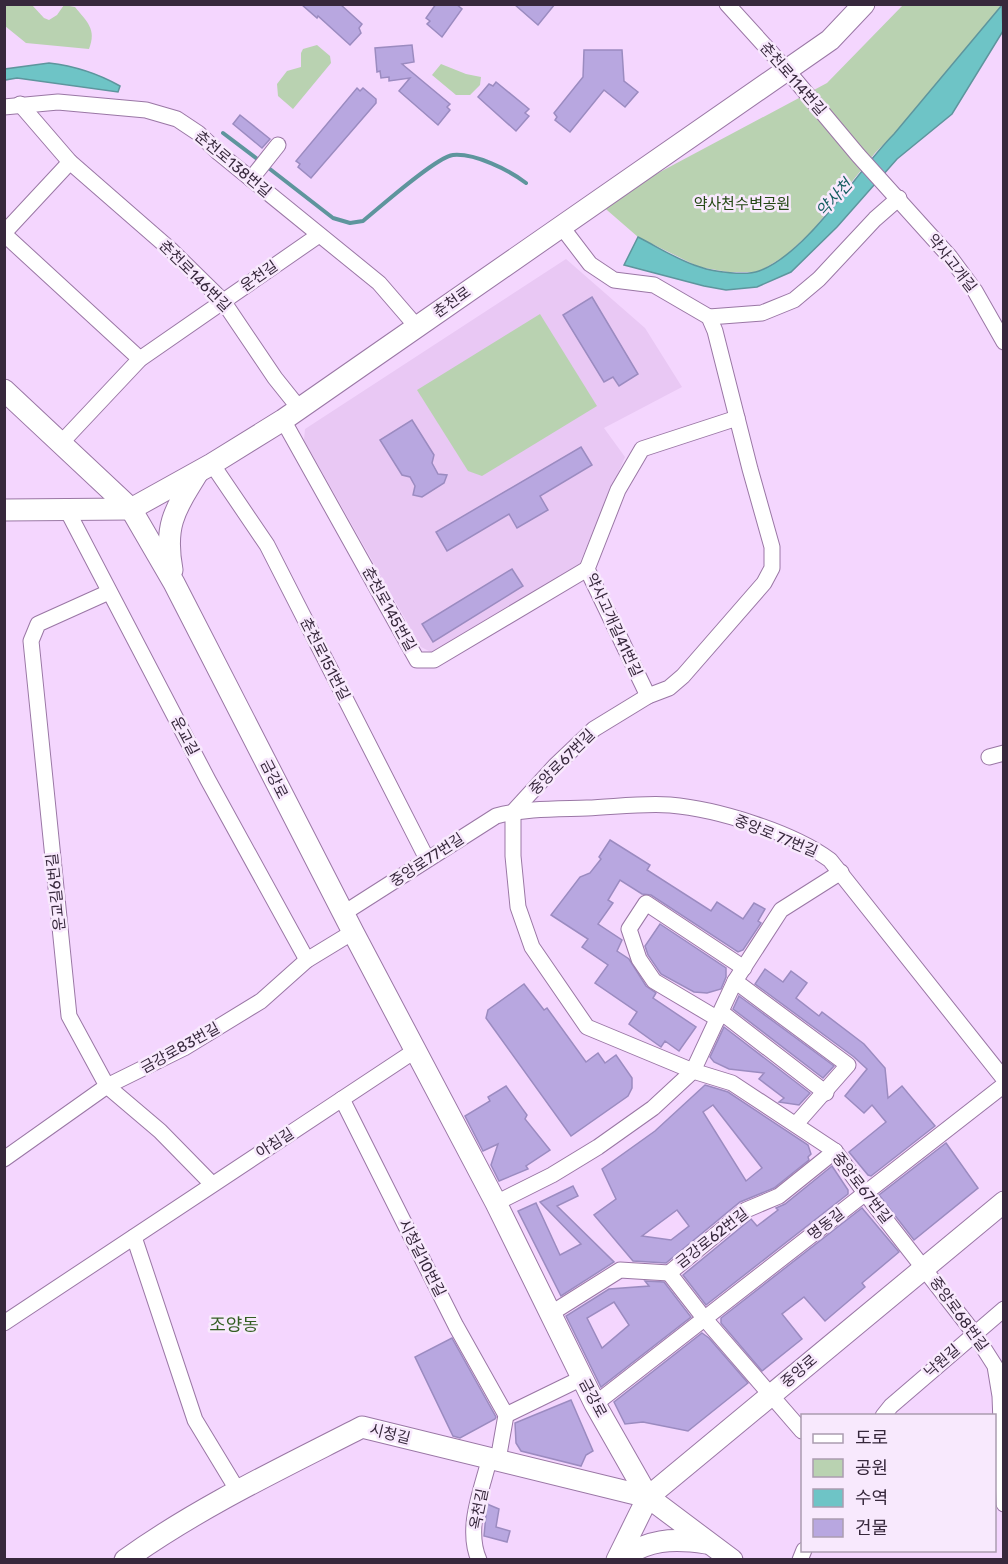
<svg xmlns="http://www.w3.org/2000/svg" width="1008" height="1564" viewBox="0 0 1008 1564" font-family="Rubik,'Noto Sans KR',sans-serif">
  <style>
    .built { fill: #e9c8f4 }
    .green { fill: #b9d2b1 }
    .water { fill: #6ec4c6; stroke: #5e959d; stroke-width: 1.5 }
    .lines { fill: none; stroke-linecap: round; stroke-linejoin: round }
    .stream { stroke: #5e959d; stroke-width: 4 }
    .building { fill: #b8a7e0; stroke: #9b8bc0; stroke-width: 1.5; fill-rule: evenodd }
    .street-casing { stroke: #9a77a5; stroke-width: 17 }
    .secondary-casing { stroke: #9a77a5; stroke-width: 23 }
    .street { stroke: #fff; stroke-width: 15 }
    .secondary { stroke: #fff; stroke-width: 21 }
    .labels { text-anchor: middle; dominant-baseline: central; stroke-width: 5; stroke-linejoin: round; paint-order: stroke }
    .street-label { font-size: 15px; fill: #37283c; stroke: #f8e9fd }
    .park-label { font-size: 15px; fill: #224712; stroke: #f8e9fd }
    .water-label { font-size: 16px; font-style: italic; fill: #155e60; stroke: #f8e9fd }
    .quarter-label { font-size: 18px; fill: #345e23; stroke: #f8e9fd }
  </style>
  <rect width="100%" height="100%" fill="#f4d6fe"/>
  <polygon class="built" points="566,259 645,328 682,387 604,428 625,457 578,567 433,653 421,647 304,440 305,429"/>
  <g class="green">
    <path d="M4 5H32L44 18 49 20 57 15 64 5 75 7C87 22 97 29 89 49L26 43 5 26Z"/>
    <polygon points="903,5 1002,5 894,134 875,153 812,231 785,256 758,272 728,272 699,267 638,237 600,204 827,83"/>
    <polygon points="317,45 330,56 331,63 293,109 278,96 277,84 287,71 301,67 301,53 303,49"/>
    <polygon points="441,64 466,74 481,77 480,85 470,95 456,95 432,75"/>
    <polygon points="540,314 597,406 482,476 468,471 417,390"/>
  </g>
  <g class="water">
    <path d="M1002 5 1003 31 952 114 897 159 837 227 791 272 757 287 726 290 704 286 624 265 638 237C658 247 679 261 700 267 714 272 746 276 759 271 808 253 856 172 894 134Z"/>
    <path d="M49 63C75 66 97 73 120 86L118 92 17 78 5 80V69Z"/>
  </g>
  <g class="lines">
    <g class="stream">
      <polyline points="223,133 260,161"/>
      <path d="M266 166 333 218 350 223 363 221C379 208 436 157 453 155 475 153 509 170 526 183"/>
    </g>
  </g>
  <g class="building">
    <polygon points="301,4 340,4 362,24 359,28 361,33 350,45 318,16 317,18"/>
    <polygon points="436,4 456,4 462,9 442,37 427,24 430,21 426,18"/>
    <polygon points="514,4 555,4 538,25"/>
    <polygon points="412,45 414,62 402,64 450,104 447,107 450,110 438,125 399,91 410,78 389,81 389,77 381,78 380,71 377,72 375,48"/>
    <polygon points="584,50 622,50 624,81 638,92 625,107 604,90 570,132 555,120 557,117 554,113 583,77"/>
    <polygon points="496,82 529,109 525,113 529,116 516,131 478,97 489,84 493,86"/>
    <polygon points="357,88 360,91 363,88 376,99 376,103 311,178 298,167 300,164 296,161"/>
    <polygon points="240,115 270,139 262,148 233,124"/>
    <polygon points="592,297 638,374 619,386 613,377 604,382 563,315"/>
    <polygon points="412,420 434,455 432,463 438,474 447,475 444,483 422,497 413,495 415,486 410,477 402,475 380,440"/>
    <polygon points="581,447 592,465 540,496 548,510 517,528 509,514 447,551 436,532"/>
    <polygon points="512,569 523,586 433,642 422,624"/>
    <polygon points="610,840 650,865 647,870 711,911 717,902 743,919 754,903 765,909 758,921 761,923 743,950 738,952 651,895 642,894 620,880 608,900 613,903 598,924 622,940 617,951 629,959 646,986 656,993 653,998 696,1027 679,1051 665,1041 661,1047 629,1024 637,1012 595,983 608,965 582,947 588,939 551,915 580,877 590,873 601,859 599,857"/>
    <polygon points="660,924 726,968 726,977 721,989 707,993 694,992 661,974 648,955 645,946"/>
    <polygon points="765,969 783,982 791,971 807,983 796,998 819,1016 822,1012 864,1044 885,1068 888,1098 902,1086 935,1126 871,1176 868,1175 849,1152 886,1122 872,1105 864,1113 845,1096 867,1069 854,1057 755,984"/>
    <polygon points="524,984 544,1010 547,1008 586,1062 598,1053 605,1063 616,1055 632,1078 632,1088 628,1096 571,1136 486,1018 488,1010"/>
    <polygon points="739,996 834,1066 823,1078 733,1009"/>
    <polygon points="724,1027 810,1093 799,1105 779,1102 784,1098 759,1079 764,1073 729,1069 714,1062 710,1057"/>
    <path d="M705 1085 728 1092 808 1145 811 1154 808 1157 809 1160 774 1188 740 1202 666 1263 633 1261 594 1215 616 1199 602 1169 655 1131ZM713 1105 762 1168 746 1181 703 1112ZM677 1210 689 1226 671 1240 642 1236Z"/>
    <polygon points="506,1086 527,1115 525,1119 550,1150 526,1166 528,1169 499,1181 491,1165 498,1144 483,1151 465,1116 490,1101 488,1097"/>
    <polygon points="946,1143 978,1188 914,1240 879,1195"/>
    <polygon points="832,1166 848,1190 848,1194 706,1305 683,1275 751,1219 757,1226 778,1210 776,1208 785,1204"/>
    <polygon points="573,1186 578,1196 557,1206 614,1262 561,1296 518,1211 536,1203 560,1255 581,1244 540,1202"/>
    <polygon points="862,1208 899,1252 862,1283 865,1287 825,1321 804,1297 782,1314 802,1339 762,1371 721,1323 721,1318"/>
    <path d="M645 1281 664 1282 691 1317 601 1387 566 1316 609 1289 649 1286ZM614 1302 629 1325 602 1348 587 1318Z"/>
    <polygon points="702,1333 709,1338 748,1383 688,1431 643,1422 625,1424 614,1402"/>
    <polygon points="452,1338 496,1417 495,1419 460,1438 453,1436 415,1357"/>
    <polygon points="571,1400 593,1451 586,1455 581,1466 521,1451 516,1443 515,1423"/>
    <polygon points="487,1504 499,1509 496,1527 510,1531 507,1542 484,1536"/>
  </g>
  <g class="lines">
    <g class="street-casing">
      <g id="street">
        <polyline points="727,4 786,69 858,155 950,257 975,291 1004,342"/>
        <polyline points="20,104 70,162 172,251 223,301 275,378 299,408"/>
        <polyline points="4,107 58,102 146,110 177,119 198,133 219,153 379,283 417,327"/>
        <polyline points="251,179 278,145"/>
        <polyline points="561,226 590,264 614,280 654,285 709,317 715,331 750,469 772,547 772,568 764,583 683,676 669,688 648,696 594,729 555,766 513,812 513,856 518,907 532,947 587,1027 693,1071 732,1083 835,1151 865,1193 974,1333 995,1366 1000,1396 1004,1504"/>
        <polyline points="4,233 70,162"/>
        <polyline points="4,234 140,359"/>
        <polyline points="709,317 762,313 794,300 819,279 875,219 899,198"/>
        <polyline points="283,420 417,660 434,660 587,569"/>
        <polyline points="61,443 140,359 319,235"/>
        <polyline points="212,464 267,545 427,859"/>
        <polyline points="67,510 208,780 307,960"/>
        <polyline points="109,592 38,624 31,641 69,1016 107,1086 160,1131 212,1184"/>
        <polyline points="648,696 587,569 618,490 642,449 737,418"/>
        <polyline points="989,757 1004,753"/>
        <path d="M344 913 496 816C526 808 556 809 587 808 614 807 643 803 670 805 717 809 792 832 830 860L1004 1079"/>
        <polyline points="735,981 848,1065 796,1124"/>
        <polyline points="721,1012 826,1093"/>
        <polyline points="718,1019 654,981 639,959 629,929 646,903 744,968"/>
        <polyline points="342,1099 456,1326 506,1415 498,1460"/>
        <polyline points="4,1159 107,1086 184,1048 261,1001 307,960 353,932"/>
        <polyline points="496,1203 552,1175 598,1147 653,1108 693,1071 735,981 781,910 841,872"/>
        <polyline points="134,1237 195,1420 238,1491"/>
        <polyline points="669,1273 704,1318 802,1431"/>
        <polyline points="550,1314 620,1270 669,1273 746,1210 779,1196 835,1151"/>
        <polyline points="4,1323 416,1050"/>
        <polyline points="595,1404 1004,1085"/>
        <polyline points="506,1415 582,1378"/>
        <polyline points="883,1416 891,1406 1004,1309"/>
        <path d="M479 1560C465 1528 482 1489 490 1457"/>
        <polyline points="800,1560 804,1550"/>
      </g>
    </g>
    <g class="secondary-casing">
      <g id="secondary">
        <polyline points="4,390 131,509 174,583 353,932 496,1203 595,1404 648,1497 732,1560"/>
        <polyline points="4,510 131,509 212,464 283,420 375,356 830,40 864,4"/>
        <path d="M172 570C164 526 174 511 197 474"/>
        <path d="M125 1560C199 1507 282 1468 362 1427L648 1497"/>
        <polyline points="617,1560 648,1497 1004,1202"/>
        <path d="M619 1560C647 1539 673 1538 706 1543"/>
      </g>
    </g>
    <use href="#street" class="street"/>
    <use href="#secondary" class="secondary"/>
  </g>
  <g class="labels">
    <g class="street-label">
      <text transform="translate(793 79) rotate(49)">춘천로114번길</text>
      <text transform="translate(233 164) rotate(40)">춘천로138번길</text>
      <text transform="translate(952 263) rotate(52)">약사고개길</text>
      <text transform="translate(195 276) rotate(45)">춘천로146번길</text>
      <text transform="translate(259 276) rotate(-35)">운천길</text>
      <text transform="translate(452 302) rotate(-35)">춘천로</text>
      <text transform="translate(389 609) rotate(61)">춘천로145번길</text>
      <text transform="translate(614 625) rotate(65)">약사고개길41번길</text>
      <text transform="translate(325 659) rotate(63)">춘천로151번길</text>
      <text transform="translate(185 736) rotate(62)">운교길</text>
      <text transform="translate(562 762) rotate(-45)">중앙로67번길</text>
      <text transform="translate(274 779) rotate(63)">금강로</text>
      <text transform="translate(776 836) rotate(22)">중앙로 77번길</text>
      <text transform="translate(427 860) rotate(-33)">중앙로77번길</text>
      <text transform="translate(56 892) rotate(-96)">운교길6번길</text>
      <text transform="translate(180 1048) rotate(-29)">금강로83번길</text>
      <text transform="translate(275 1143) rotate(-33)">아침길</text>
      <text transform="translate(862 1188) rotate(52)">중앙로67번길</text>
      <text transform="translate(826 1224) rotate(-38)">명동길</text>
      <text transform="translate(712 1238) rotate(-38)">금강로62번길</text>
      <text transform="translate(422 1258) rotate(63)">시청길10번길</text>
      <text transform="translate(959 1314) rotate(54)">중앙로68번길</text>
      <text transform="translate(942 1361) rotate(-41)">낙원길</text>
      <text transform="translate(799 1371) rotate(-40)">중앙로</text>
      <text transform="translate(593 1398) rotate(62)">금강로</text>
      <text transform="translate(390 1434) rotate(14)">시청길</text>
      <text transform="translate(479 1509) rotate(-79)">옥천길</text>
    </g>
    <g class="park-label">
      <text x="742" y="204">약사천수변공원</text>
    </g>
    <g class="water-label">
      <text transform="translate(834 198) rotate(-48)">약사천</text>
    </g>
    <g class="quarter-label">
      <text x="234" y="1325">조양동</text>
    </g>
  </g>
  <rect width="1008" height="1564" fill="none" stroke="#37283c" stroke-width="12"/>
  <rect x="801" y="1414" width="195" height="138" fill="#f8e9fd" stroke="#ab9cb0" stroke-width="1.5"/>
  <rect x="813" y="1434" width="30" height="9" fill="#ffffff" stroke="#ab9cb0" stroke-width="1.5"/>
  <text x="855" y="1444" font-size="18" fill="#37283c">도로</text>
  <rect x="813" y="1459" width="30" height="18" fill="#b9d2b1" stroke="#ab9cb0" stroke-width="1.5"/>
  <text x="855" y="1474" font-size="18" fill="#37283c">공원</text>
  <rect x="813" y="1489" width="30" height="18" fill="#6ec4c6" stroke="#ab9cb0" stroke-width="1.5"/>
  <text x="855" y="1504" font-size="18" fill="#37283c">수역</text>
  <rect x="813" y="1519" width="30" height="18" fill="#b8a7e0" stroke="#ab9cb0" stroke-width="1.5"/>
  <text x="855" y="1534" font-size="18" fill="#37283c">건물</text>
</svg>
